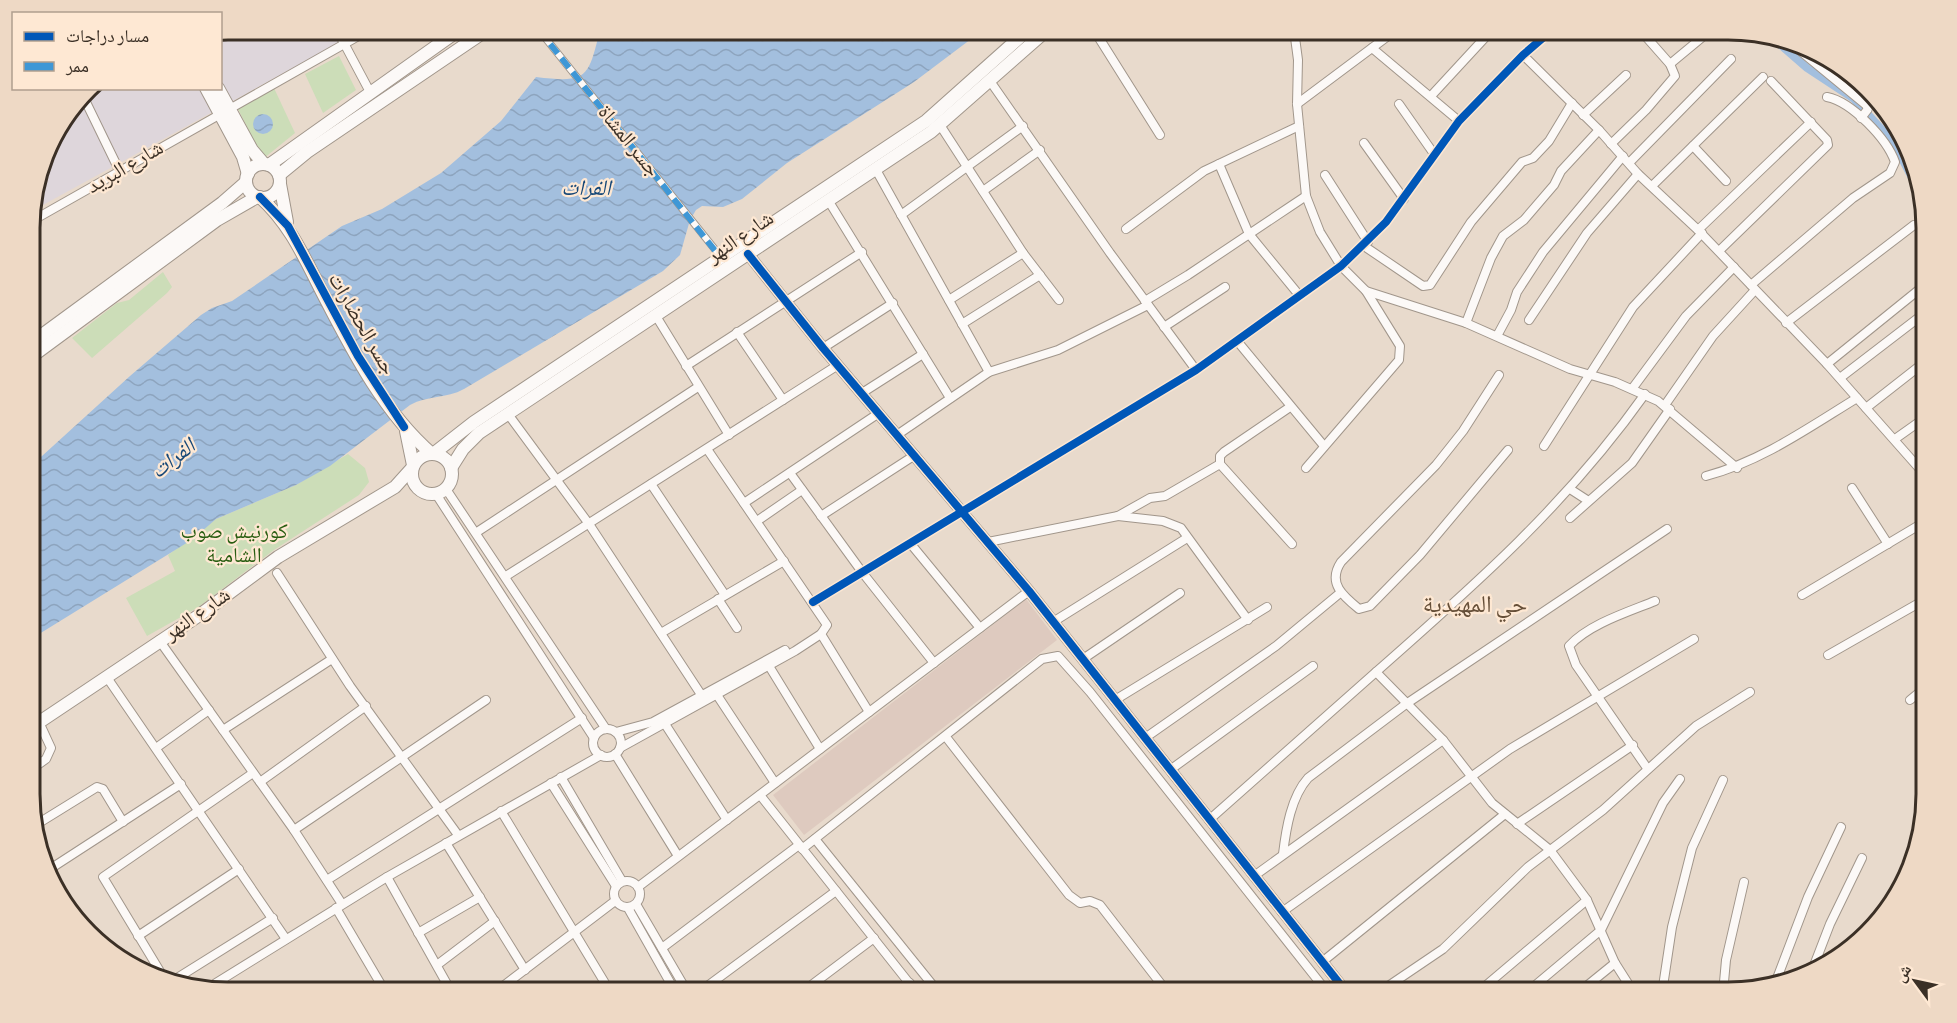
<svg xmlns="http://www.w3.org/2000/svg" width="1957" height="1023" viewBox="0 0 1957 1023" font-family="'Sofia Sans Condensed','Noto Naskh Arabic',sans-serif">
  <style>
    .commercial { fill: #ded6db }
    .education { fill: #decabf }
    .park { fill: #ccddb8 }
    .water { fill: url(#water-waves) }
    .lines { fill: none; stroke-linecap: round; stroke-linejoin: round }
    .canal { stroke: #a3bfde; stroke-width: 8 }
    .pedestrian-casing { stroke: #a1968b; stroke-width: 8 }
    .minor-casing { stroke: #a1968b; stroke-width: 10 }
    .tertiary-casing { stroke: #a1968b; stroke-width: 12 }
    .secondary-casing { stroke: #a1968b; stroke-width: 14 }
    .pedestrian { stroke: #fcf9f7; stroke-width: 6 }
    .minor { stroke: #fcf9f7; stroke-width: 8 }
    .tertiary { stroke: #fcf9f7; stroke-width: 10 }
    .secondary { stroke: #fcf9f7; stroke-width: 12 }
    .quiet { stroke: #3e97d6; stroke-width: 6; stroke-dasharray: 12 6; stroke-linecap: butt }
    .cycleway-casing { stroke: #fee8d3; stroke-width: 11 }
    .cycleway { stroke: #0057b8; stroke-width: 8 }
    .labels { text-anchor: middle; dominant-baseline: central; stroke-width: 4.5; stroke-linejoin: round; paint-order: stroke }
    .street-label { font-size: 21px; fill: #3b3026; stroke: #fee8d3 }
    .park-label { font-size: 21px; fill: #295d11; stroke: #fee8d3 }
    .water-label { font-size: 22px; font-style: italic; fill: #164777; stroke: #fee8d3 }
    .quarter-label { font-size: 24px; fill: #664f38; stroke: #fee8d3 }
    .rim { fill: none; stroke: #3b3026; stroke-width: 3 }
  </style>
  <defs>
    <pattern id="water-waves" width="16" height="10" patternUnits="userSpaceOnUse" patternTransform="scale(1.5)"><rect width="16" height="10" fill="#a3bfde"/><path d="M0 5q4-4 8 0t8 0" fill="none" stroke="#8da4be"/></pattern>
  </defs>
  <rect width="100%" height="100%" fill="#e8dacc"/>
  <polygon class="commercial" points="229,30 362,30 32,211 50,141 91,89 220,88 221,32"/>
  <polygon class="education" points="1026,599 1057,640 804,835 773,795"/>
  <g class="park">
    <polygon points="339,56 356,90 323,113 305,74"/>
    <polygon points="274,88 295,133 263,159 238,109"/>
    <polygon points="163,272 172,287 167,293 92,358 72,338 117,303 129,300"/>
    <polygon points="348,454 365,468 369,482 359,495 274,550 197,608 147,636 126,598 175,571 168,555 216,519 296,485"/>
  </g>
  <g class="water">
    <path d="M600 30H983L914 82 787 163 742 199 723 207 702 206 696 210 690 220 680 255 663 271 464 389C446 399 428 395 410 405L330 466 296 485 216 519 193 539 31 639V466L130 376 201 315 212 308 232 301 342 226 382 209 441 173 501 121 536 77C587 83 588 79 600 30Z"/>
    <circle cx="263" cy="124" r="10"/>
  </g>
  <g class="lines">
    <polyline class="canal" points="1776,41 1807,68 1854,99 1894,143 1924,201"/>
    <g class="pedestrian-casing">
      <polyline id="pedestrian" points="539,30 721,257"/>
    </g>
    <g class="minor-casing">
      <g id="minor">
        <polyline points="337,30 370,92"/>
        <polyline points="1094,30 1160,135"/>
        <polyline points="1294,30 1298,60 1297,104 1306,196 1320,232 1341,266 1366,291 1466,323 1570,369 1615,382 1658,401 1737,468"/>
        <polyline points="1793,45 1866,105 1868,109 1861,118"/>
        <polyline points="1372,48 1459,121"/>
        <polyline points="1523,55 1599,130 1638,174 1698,230 1827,364 1926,476"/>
        <polyline points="1670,64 1711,30"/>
        <polyline points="990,81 1110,253 1196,370"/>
        <polyline points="1431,96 1492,30"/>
        <polyline points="84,98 119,170"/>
        <polyline points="1297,104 1396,30"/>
        <polyline points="1399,104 1434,154"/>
        <polyline points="1583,115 1626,75"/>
        <polyline points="940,125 1023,253 1059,300"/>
        <polyline points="1364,143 1404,199"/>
        <polyline points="1611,144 1646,110 1675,76 1670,64 1640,30"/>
        <polyline points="1693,146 1726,181"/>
        <polyline points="1629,163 1731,59"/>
        <polyline points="1219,164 1249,234 1299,295"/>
        <polyline points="875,168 989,372"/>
        <polyline points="1325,175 1368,242"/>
        <polyline points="1652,186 1763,77"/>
        <polyline points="983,191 1040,150"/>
        <polyline points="828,200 950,398"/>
        <polyline points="901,215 1023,126"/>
        <polyline points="30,222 369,30"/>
        <polyline points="1126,229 1204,171 1299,126"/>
        <polyline points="1698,230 1811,122"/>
        <polyline points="1364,246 1423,286 1430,285 1471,222 1522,162 1533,158 1549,141 1572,103"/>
        <polyline points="31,250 35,269 31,282"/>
        <polyline points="1719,251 1828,145 1827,140 1771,81"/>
        <path d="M1751 285 1853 198 1890 173 1895 162C1887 139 1852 102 1827 97"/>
        <polyline points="949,300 1023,253"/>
        <polyline points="1145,301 1188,275 1306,196"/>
        <polyline points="656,316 729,435"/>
        <polyline points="1529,320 1587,233 1638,174"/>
        <polyline points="1466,323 1491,258 1503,236 1524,220 1554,185 1561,171 1599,130"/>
        <polyline points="1786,323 1914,225"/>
        <polyline points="962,324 1040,275"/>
        <polyline points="1164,327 1225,287"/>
        <polyline points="737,332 783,400"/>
        <polyline points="1497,336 1511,310 1517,292 1543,252 1623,156"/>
        <polyline points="1238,342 1324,446"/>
        <polyline points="823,348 893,303"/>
        <polyline points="1827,364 1926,284"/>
        <polyline points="686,366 862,252"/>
        <path d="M1499 375 1463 431 1436 465 1341 562C1327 583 1343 596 1359 609L1370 606 1420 555 1508 450"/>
        <polyline points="1840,378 1926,312"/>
        <polyline points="1632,389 1686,316 1734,267"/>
        <polyline points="862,393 923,354"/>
        <polyline points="1665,405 1713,336 1755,290"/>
        <polyline points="1290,407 1224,452 1220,456 1220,464 1292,544"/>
        <polyline points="1866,408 1926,361"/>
        <polyline points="508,414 589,524 702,696"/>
        <polyline points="897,435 989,372 1058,350 1148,305"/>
        <polyline points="1895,439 1926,417"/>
        <polyline points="1544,446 1633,307 1702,233"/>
        <polyline points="1306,468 1399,360 1400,346 1366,291"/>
        <polyline points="790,473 862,572 934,663"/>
        <path d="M1706 476C1762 461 1808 428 1857 398"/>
        <polyline points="651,484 725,595"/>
        <polyline points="1852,488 1888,544"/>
        <polyline points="446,489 606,729"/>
        <polyline points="1570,489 1587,500"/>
        <polyline points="436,494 594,738"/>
        <polyline points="744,503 879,413"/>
        <polyline points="821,516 915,455"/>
        <polyline points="1118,516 1163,521 1181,528 1248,620"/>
        <polyline points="1570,518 1632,463 1670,409"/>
        <polyline points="757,521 802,490"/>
        <polyline points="477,532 698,387"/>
        <polyline points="988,542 1118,516 1150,498 1165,496 1220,464"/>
        <polyline points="910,543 980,628"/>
        <polyline points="277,573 350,686 458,835"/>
        <polyline points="506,576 838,365"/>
        <polyline points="1802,595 1926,521"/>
        <polyline points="718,599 737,628"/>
        <polyline points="813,602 1196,370 1341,266 1386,222 1459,121 1523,55 1552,30"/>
        <polyline points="1053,622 1187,538"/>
        <polyline points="661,633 784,561"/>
        <polyline points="821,634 869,712"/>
        <polyline points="159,640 294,830 342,904"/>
        <polyline points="1828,655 1926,599"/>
        <polyline points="1083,659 1180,593"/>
        <polyline points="769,666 820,749"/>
        <polyline points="1376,672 1443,740 1492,803 1550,850 1587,900 1615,963 1634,993"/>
        <polyline points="106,676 286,939"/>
        <polyline points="717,695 775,783"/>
        <polyline points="1115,700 1267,607"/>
        <polyline points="1910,700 1927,686"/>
        <polyline points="665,724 727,820"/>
        <circle cx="607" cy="743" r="14"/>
        <polyline points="223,730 332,659"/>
        <polyline points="616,732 653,722 785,650"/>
        <polyline points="946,737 1069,895 1080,903 1090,901 1100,905 1168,993"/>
        <polyline points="1145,738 1276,646 1340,593"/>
        <polyline points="156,748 209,710"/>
        <polyline points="620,748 795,651 821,634 827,625 707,449"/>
        <polyline points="615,754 678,856"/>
        <path d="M1647 768 1576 665 1569 646C1589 624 1628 612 1655 601"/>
        <polyline points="32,769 46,759 51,748 39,722"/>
        <polyline points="1170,770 1313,666"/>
        <polyline points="561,777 622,881"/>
        <polyline points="260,782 366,706"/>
        <polyline points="551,783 616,886"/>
        <polyline points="760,795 917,993"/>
        <polyline points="501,811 611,993"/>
        <path d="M1209 820C1265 771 1320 721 1376 672 1476 584 1567 504 1645 394"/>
        <polyline points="1517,824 1633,745"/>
        <polyline points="34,826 97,787 103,789 123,822"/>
        <polyline points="294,830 486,700"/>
        <polyline points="815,839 939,993"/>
        <polyline points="446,843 525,970"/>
        <polyline points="802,849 1042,659 1058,656 1090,692 1328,993"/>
        <path d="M1283 854C1286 829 1291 797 1308 778L1406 704 1667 529"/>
        <polyline points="50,869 181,784"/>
        <polyline points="1254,876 1443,740"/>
        <polyline points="387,877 452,993"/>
        <polyline points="327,880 582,718"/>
        <circle cx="627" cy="894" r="13"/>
        <polyline points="638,887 1029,591"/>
        <polyline points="636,904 688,993"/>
        <polyline points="336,908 386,993"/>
        <polyline points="628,908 676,993"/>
        <polyline points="1282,912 1510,749 1694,639"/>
        <polyline points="418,933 480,897"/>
        <polyline points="138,936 239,869"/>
        <polyline points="662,948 799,845"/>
        <polyline points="1322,962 1505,814"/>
        <polyline points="437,965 495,921"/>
        <polyline points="1813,968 1830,924 1862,858"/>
        <polyline points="164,978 103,877 253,773"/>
        <polyline points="174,980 273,918"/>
        <polyline points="1776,981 1808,897 1841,827"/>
        <polyline points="208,988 387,877 601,755"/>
        <polyline points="494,993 615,901"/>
        <polyline points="698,993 836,891"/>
        <polyline points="801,993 874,938"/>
        <polyline points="899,993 910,983"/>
        <polyline points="1378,993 1443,949 1528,867 1603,810 1696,726 1750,692"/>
        <polyline points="1477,993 1587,900"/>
        <polyline points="1526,993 1601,930 1663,803 1680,779"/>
        <polyline points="1578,993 1615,963"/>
        <polyline points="1662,993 1672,927 1692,848 1723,780"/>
        <polyline points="1723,993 1726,960 1744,882"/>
      </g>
    </g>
    <g class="tertiary-casing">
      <polyline id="tertiary" points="748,254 823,348 1029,591 1347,993"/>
    </g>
    <g class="secondary-casing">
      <g id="secondary">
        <polyline points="206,88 243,157 248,174"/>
        <polyline points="218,88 252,150 264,164"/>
        <circle cx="263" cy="181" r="17"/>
        <polyline points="269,165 459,30"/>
        <polyline points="279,175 307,152 487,30"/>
        <polyline points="280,184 287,222"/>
        <path d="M260 197C290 224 304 257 322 292 351 348 383 412 432 454"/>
        <polyline points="31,343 222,203 246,182"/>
        <polyline points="31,357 217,220 257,197"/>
        <polyline points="406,431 413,465"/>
        <circle cx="432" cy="474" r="20"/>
        <polyline points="433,454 474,422 926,121 1028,30"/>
        <polyline points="451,468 463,449 479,433 931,132 1047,30"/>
        <polyline points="32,727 201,614 278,557 395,487 413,467"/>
      </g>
    </g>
    <use href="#pedestrian" class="pedestrian"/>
    <use href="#minor" class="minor"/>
    <use href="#tertiary" class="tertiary"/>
    <use href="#secondary" class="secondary"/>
    <polyline class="quiet" points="539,30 721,258"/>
    <g class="cycleway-casing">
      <g id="cycleway">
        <polyline points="260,197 288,226 358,356 404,427"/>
        <polyline points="748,254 823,348 1029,591 1347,993"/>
        <polyline points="813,602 1196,370 1341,266 1386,222 1459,121 1523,55 1552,30"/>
      </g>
    </g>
    <use href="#cycleway" class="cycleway"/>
  </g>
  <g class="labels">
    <g class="street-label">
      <text transform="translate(629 141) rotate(51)">جسر المشاة</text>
      <text transform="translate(125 167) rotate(-30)">شارع البريد</text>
      <text transform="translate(740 237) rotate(-34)">شارع النهر</text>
      <text transform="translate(362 324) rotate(60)">جسر الحضارات</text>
      <text transform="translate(197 614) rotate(-35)">شارع النهر</text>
    </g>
    <g class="park-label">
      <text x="234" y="531">كورنيش صوب<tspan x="234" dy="24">الشامية</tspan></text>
    </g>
    <g class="water-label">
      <text x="586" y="188">الفرات</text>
      <text transform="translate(173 459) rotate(-38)">الفرات</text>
    </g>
    <g class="quarter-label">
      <text x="1475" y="604">حي المهيدية</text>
    </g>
  </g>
  <path d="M0 0H1957V1023H0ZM228 40H1728A188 188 0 0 1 1916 228V794A188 188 0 0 1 1728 982H228A188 188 0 0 1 40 794V228A188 188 0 0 1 228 40Z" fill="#eed9c5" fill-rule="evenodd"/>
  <path class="rim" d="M228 40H1728A188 188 0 0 1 1916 228V794A188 188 0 0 1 1728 982H228A188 188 0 0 1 40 794V228A188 188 0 0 1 228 40Z"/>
  <rect x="12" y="12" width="210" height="78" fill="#fee8d3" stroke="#b09e8e" stroke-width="1.5"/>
  <rect x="24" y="32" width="30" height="9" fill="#0057b8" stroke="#b09e8e" stroke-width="1.5"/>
  <text x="66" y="42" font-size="18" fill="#3b3026">مسار دراجات</text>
  <rect x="24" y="62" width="30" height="9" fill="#3e97d6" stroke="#b09e8e" stroke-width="1.5"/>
  <text x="66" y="72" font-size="18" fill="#3b3026">ممر</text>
  <g transform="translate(1915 981) rotate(303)" stroke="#fee8d3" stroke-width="4.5" paint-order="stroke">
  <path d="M0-4.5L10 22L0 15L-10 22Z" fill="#3b3026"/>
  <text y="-9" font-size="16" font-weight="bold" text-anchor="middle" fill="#3b3026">ش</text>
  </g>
</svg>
